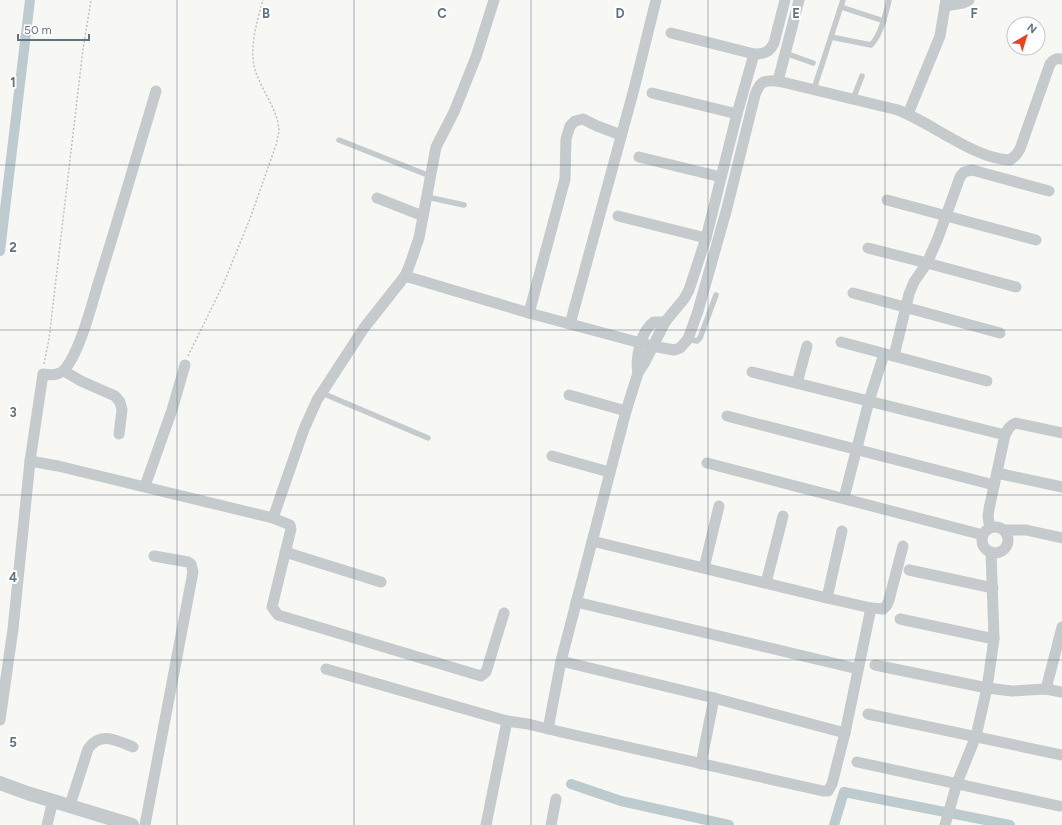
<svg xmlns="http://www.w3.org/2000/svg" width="1062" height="825" viewBox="0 0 1062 825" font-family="Figtree,sans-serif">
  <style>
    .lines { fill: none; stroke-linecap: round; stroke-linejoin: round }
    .canal { stroke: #bdcace; stroke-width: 10 }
    .path { stroke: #bec1c3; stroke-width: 1.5; stroke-dasharray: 2 2; stroke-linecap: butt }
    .service { stroke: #c5cacc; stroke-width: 5.5 }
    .minor { stroke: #c5cacc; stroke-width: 11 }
    .tertiary { stroke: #c5cacc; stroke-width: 14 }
    .grid { fill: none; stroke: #617581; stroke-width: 1; stroke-opacity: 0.55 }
    .grid-label { font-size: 13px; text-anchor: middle; font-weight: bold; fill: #617581; stroke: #fff; stroke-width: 4; stroke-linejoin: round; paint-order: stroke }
  </style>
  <rect width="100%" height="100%" fill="#f7f7f4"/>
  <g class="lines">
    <g class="canal">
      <polyline points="0,251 30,0"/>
      <polyline points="571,784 621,801 729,825"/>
      <polyline points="834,825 844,792 1010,825"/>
    </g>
    <g class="path">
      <path d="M188 356 223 285 251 216 277 142C277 138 279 134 279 130 278 111 262 90 256 73 248 51 257 21 263 0"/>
      <polyline points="44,364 49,339 83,49 91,0"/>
    </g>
    <g class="service">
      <polyline points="841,7 884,21"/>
      <path d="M831 37 871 45C881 35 886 13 889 0"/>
      <polyline points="785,53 813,63"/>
      <polyline points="814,89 843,0"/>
      <polyline points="853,99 862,76"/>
      <polyline points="339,140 430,176"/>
      <polyline points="427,197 464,205"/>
      <polyline points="688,339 697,341 700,338 716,295"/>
      <polyline points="322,393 428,438"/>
    </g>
    <g class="minor">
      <polyline points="945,6 963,3 969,0"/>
      <path d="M671 33 754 54C764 54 770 52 774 43L785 0"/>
      <polyline points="778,81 799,0"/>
      <polyline points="652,93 737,114"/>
      <polyline points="908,114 940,36 946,0"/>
      <polyline points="639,157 721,177"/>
      <polyline points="377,198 423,216"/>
      <polyline points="887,200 1036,240"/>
      <polyline points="618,216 706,238"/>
      <polyline points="868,248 927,263 1016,287"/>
      <path d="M405 276 529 313 652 346 674 350 680 348 688 339 698 311 727 208 755 95C760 81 764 80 778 81L898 110C932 123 975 159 1010 160L1016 155 1020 149 1050 64C1054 59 1056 58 1062 59"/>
      <polyline points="853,293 1000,333"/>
      <polyline points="529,313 565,179 566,139 570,126 575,121 583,119 597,126 621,135"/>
      <polyline points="570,324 634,89 656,0"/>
      <polyline points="841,342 987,381"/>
      <polyline points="894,356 909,294 914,282 927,263 938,238 960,177 964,172 972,170 1049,191"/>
      <polyline points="64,371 81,381 115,396 120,402 122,410 119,434"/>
      <polyline points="752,372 1005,435"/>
      <path d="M638 373C635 359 641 330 654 322H665"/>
      <polyline points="797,383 807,346"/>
      <polyline points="569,395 626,411"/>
      <polyline points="727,416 994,485"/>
      <polyline points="552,456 609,472"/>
      <path d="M30 461 43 374C51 375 59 376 65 369 80 351 91 307 98 284 118 220 137 155 156 91"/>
      <polyline points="707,463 983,535"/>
      <polyline points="997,473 1062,487"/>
      <polyline points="145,486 172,410 185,365"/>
      <polyline points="844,498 869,401 884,354"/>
      <polyline points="273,518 304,429 317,400 364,328 405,276 410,264 419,238 436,147 454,112 476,57 494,0"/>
      <circle cx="995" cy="540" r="13"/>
      <path d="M990 528 988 517 989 509 1005 435C1008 429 1010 425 1016 423L1062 433"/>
      <polyline points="1004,530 1026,530 1062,538"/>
      <polyline points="592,541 827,598 871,608 883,609 887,605 889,600 903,546"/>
      <polyline points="285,552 381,582"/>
      <polyline points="704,568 719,506"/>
      <polyline points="909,570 993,588"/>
      <polyline points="766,583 783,516"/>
      <polyline points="827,598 842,531"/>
      <polyline points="576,602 858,669"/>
      <polyline points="900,619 994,639"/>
      <polyline points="561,661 714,698 845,733"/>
      <polyline points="875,665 987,688 1012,691 1046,689 1062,692"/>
      <polyline points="326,669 507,721"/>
      <polyline points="1046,689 1062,627"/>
      <polyline points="868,714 1062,755"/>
      <polyline points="0,720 13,629 30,461 58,466 273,518 290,525 291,529 272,607 278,615 481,676 486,672 504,613"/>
      <polyline points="548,729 561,661 626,411 638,373 645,362 665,322 684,299 689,290 706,238 737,114 754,54"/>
      <polyline points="857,762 1059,806"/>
      <polyline points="701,764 714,698"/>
      <path d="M70 805 88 749C100 731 116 740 133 747"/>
      <polyline points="47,825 53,800"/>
      <polyline points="145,825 193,572 191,564 188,562 154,556"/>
      <polyline points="486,825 507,721 528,724 561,732 823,791 828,791 832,784 845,733 871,608"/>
      <polyline points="551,825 556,799"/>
      <polyline points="945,825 957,783 976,736 987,688 994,639 991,552"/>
    </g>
    <polyline class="tertiary" points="0,783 27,793 132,825"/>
  </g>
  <path class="grid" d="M177 0V825M354 0V825M531 0V825M708 0V825M885 0V825M0 165H1062M0 330H1062M0 495H1062M0 660H1062"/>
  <g class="grid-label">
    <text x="266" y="18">B</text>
    <text x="442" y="18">C</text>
    <text x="620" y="18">D</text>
    <text x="796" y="18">E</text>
    <text x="974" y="18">F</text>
    <text x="13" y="87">1</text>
    <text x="13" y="252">2</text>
    <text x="13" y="417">3</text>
    <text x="13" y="582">4</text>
    <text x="13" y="747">5</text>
  </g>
  <g transform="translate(1026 36) rotate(38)"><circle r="19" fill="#ffffff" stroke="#c0c8cd"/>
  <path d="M0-3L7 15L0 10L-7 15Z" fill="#ed411e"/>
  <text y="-6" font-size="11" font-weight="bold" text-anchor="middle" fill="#617581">N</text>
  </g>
  <path d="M18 34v6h71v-6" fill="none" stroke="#617581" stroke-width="2"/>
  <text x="24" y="34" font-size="12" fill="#617581" stroke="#ffffff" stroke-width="3" paint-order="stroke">50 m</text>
</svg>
